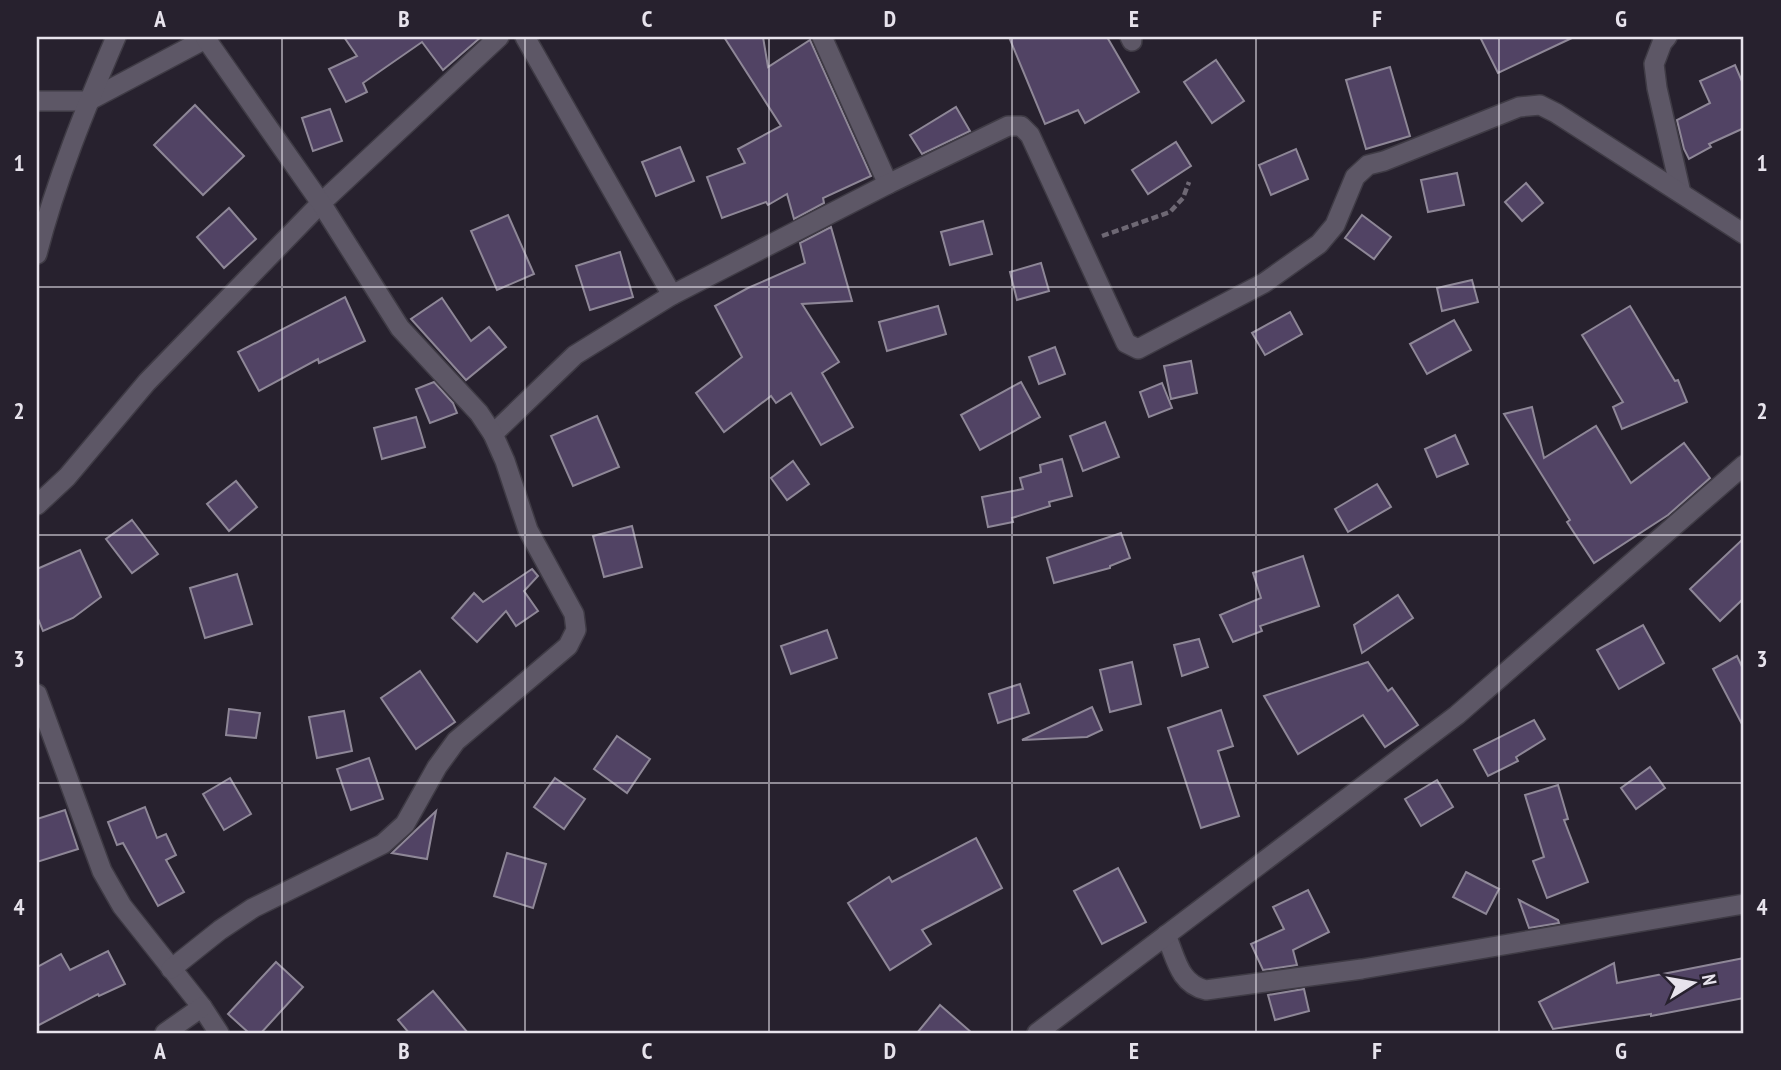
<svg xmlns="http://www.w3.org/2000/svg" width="1781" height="1070" viewBox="0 0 1781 1070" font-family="'PT Sans Narrow',sans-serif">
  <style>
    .building { fill: #514364; stroke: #8e8797; stroke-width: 2 }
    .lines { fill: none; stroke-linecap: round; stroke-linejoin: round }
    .minor-casing { stroke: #3f3b45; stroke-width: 22 }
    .path { stroke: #6e6874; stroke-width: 4.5; stroke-dasharray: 7 3.5; stroke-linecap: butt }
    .minor { stroke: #5d5766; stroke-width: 19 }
    .grid { fill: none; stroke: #e7e3ec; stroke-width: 2; stroke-opacity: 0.55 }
    .neatline { fill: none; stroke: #e7e3ec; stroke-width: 2.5 }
    .grid-label { font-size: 23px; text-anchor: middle; font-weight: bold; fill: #e7e3ec }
  </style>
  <rect width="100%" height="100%" fill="#27212e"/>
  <g class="building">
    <polygon points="344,37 481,37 443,70 422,42 363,83 367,92 346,102 329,69 357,56"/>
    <polygon points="724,37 763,37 768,67 810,40 871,176 823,198 824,203 794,219 787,194 768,205 766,202 722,218 707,177 745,163 738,149 781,126"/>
    <polygon points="1009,37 1107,37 1139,92 1085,123 1078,110 1045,124"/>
    <polygon points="1480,37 1574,37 1498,73"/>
    <polygon points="1216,60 1244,101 1212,123 1184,82"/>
    <polygon points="1735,65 1744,86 1744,128 1709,144 1711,147 1689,159 1684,149 1677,120 1710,103 1700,81"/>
    <polygon points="1390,67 1410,136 1366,149 1346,80"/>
    <polygon points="195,105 244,156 203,195 154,145"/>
    <polygon points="956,107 970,131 922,154 910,135"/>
    <polygon points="330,109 342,141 313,151 302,118"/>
    <polygon points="1176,142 1191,166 1148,194 1132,170"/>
    <polygon points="680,147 694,181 656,196 642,162"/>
    <polygon points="1296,149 1308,179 1271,195 1259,165"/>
    <polygon points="1457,173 1464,205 1428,212 1421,180"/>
    <polygon points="1526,183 1543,203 1522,221 1505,202"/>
    <polygon points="229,208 256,239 224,268 197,237"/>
    <polygon points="508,215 534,274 497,290 471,231"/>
    <polygon points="1362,215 1391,237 1374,259 1345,238"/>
    <polygon points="983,221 992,254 950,265 941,232"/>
    <polygon points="831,227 852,301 802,304 839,362 822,373 853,427 821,445 791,393 776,403 771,396 724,432 696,393 742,357 715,306 748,288 805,263 800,243"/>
    <polygon points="620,252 633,297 590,310 576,266"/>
    <polygon points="1041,263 1049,291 1017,300 1010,272"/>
    <polygon points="1472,280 1478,302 1442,311 1437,288"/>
    <polygon points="345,297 365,341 319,363 318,359 259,391 238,352"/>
    <polygon points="442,298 471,341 489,327 506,347 466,380 411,319"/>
    <polygon points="938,306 946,334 887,351 879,322"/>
    <polygon points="1630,306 1675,381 1678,380 1687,402 1622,429 1613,407 1623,402 1582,335"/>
    <polygon points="1290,312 1302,334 1265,355 1252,333"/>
    <polygon points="1454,320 1471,350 1427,374 1410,344"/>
    <polygon points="1055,347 1065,374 1039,384 1029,357"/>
    <polygon points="1191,361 1197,393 1171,399 1164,366"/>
    <polygon points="434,382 453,403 457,413 430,423 416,389"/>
    <polygon points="1021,382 1040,417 980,450 961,415"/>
    <polygon points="1162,383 1172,408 1149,417 1140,392"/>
    <polygon points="1532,407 1544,458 1596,426 1631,483 1684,443 1710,478 1668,515 1594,563 1567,522 1570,520 1504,414"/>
    <polygon points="597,416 619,467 573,486 551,436"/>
    <polygon points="416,417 425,447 382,459 374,428"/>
    <polygon points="1105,422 1119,457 1083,471 1070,436"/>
    <polygon points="1455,435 1468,464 1437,477 1425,449"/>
    <polygon points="1062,459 1072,496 1049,502 1050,506 1012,518 1013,522 988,527 982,497 1023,489 1020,478 1041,472 1040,465"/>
    <polygon points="793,461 809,484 787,500 771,478"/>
    <polygon points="236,481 257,507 229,531 207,504"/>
    <polygon points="1377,484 1391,507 1348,532 1335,509"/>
    <polygon points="132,520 158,554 132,573 106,539"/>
    <polygon points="632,526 642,567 604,577 593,536"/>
    <polygon points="1121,533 1130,558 1110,566 1110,568 1054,583 1047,558"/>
    <polygon points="1744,538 1744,598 1720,621 1690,589"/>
    <polygon points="80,550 101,597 73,618 43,631 37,616 37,569"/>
    <polygon points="1303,556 1319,606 1260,626 1262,631 1233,642 1220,615 1261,598 1253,573"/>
    <polygon points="532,569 538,576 524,591 538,611 516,626 506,611 477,642 452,618 474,593 483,602"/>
    <polygon points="237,574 252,624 205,638 190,588"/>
    <polygon points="1398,595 1413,618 1362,653 1354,625"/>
    <polygon points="1643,625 1664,663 1619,689 1597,650"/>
    <polygon points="827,630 837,658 791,674 781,646"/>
    <polygon points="1199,639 1208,667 1182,676 1174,645"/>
    <polygon points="1737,656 1744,671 1744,728 1713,669"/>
    <polygon points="1132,662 1141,704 1110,712 1100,670"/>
    <polygon points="1368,662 1388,691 1392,688 1418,725 1385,747 1363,715 1298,754 1264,696"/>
    <polygon points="420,671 455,722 416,749 381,698"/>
    <polygon points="1020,684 1029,713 998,723 989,694"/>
    <polygon points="1092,707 1102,730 1087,737 1022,740"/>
    <polygon points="229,709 260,713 256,738 226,735"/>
    <polygon points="1221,710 1233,746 1218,751 1239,816 1201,828 1168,728"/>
    <polygon points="344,711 352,751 317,758 309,717"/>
    <polygon points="1534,720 1545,739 1516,757 1518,761 1488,776 1474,750"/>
    <polygon points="617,736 650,759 627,793 594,769"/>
    <polygon points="369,758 383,799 351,810 337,769"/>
    <polygon points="1650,767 1665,788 1636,809 1621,788"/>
    <polygon points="230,778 251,814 224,830 203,794"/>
    <polygon points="555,778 585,799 564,829 534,807"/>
    <polygon points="1437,780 1453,807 1421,826 1405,799"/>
    <polygon points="1558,785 1568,819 1564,820 1588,882 1547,898 1533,861 1544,857 1525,795"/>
    <polygon points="145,807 157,838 166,834 176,855 166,860 184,892 158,906 123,843 117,845 108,822"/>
    <polygon points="65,810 78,849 37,862 37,819"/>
    <polygon points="436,811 427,859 392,853 413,833"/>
    <polygon points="976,838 1002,888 922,930 931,944 890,970 848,903 889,877 892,882"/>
    <polygon points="507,853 546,864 533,908 494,896"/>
    <polygon points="1118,868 1146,922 1102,944 1074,891"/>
    <polygon points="1466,872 1499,889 1486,914 1453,897"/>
    <polygon points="1308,890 1329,932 1293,950 1297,965 1263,970 1251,944 1284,929 1273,907"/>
    <polygon points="1519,900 1558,920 1559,923 1529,928"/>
    <polygon points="108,951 125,984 99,996 98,994 37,1026 37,967 61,954 70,970"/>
    <polygon points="1744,958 1744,998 1651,1016 1651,1014 1553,1029 1539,1002 1614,963 1617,983"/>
    <polygon points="276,962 303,987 261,1033 249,1033 228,1014"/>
    <polygon points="1304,989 1309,1011 1275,1020 1268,995"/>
    <polygon points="433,991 468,1033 409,1033 398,1020"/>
    <polygon points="940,1005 972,1033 917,1033"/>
  </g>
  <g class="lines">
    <g class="minor-casing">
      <g id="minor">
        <polyline points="525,37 672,295"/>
        <polyline points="822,37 888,184"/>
        <polyline points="1130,37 1132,41"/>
        <polyline points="1667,37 1662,43 1654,64 1657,88 1681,193"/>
        <polyline points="37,101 88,101 209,37"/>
        <path d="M37 254C56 180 86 107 116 37"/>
        <polyline points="493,434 575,355 672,295 888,184 1008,126 1021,126 1030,135 1126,343 1138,349 1264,283 1319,244 1335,225 1355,177 1368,165 1384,161 1519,107 1540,105 1556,113 1744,234"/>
        <polyline points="37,505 67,477 147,382 321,203 499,37"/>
        <polyline points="37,694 102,871 122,906 202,1007 219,1033"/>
        <path d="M1166 935C1176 958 1179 984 1206 990L1362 969 1744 904"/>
        <polyline points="171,969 220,930 253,908 383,844 405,824 437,767 456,741 568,646 576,630 574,614 528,530 505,461 493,434 479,413 400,328 321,203 206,39"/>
        <polyline points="165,1033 202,1007"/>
        <polyline points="1037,1033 1457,715 1744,465"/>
      </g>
    </g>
    <polyline class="path" points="1102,236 1170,212 1183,198 1189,182"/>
    <use href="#minor" class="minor"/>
  </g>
  <path class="grid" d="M282 37V1033M525 37V1033M769 37V1033M1012 37V1033M1256 37V1033M1499 37V1033M37 287H1744M37 535H1744M37 783H1744"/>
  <rect width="1781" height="1070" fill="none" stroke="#27212e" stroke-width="77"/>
  <g transform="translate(1693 983) rotate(79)" stroke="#27212e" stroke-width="5" paint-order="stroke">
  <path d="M0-5L12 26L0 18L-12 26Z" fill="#e7e3ec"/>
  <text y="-10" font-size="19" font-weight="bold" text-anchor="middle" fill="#e7e3ec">N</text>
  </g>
  <rect x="38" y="38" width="1704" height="994" class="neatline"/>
  <g class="grid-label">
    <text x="160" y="27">A</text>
    <text x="404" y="27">B</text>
    <text x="647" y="27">C</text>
    <text x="890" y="27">D</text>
    <text x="1134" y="27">E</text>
    <text x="1377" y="27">F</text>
    <text x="1621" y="27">G</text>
    <text x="19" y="171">1</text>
    <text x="1762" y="171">1</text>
    <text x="19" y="419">2</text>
    <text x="1762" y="419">2</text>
    <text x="19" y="667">3</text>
    <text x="1762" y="667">3</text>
    <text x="19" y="915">4</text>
    <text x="1762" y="915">4</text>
    <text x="160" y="1059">A</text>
    <text x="404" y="1059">B</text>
    <text x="647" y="1059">C</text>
    <text x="890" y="1059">D</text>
    <text x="1134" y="1059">E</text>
    <text x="1377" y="1059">F</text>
    <text x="1621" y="1059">G</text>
  </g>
</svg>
